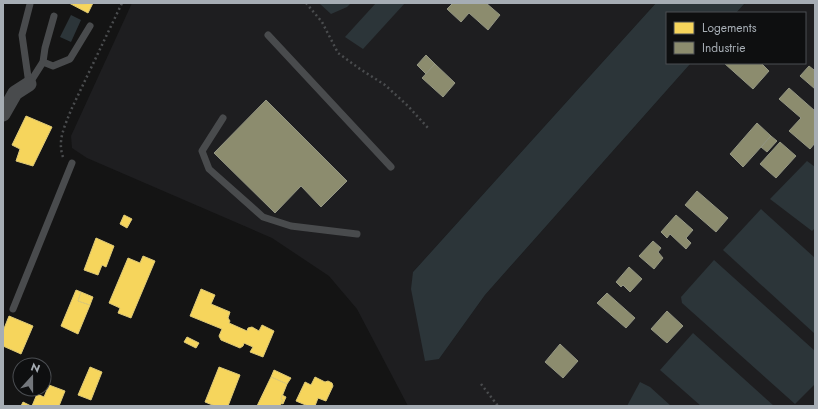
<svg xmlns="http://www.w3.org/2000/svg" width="818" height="409" viewBox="0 0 818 409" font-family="Jost,sans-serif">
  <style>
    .built { fill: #1e1e20 }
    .water { fill: #2c3539 }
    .homes { fill: #f6d55c; stroke: #dec976 }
    .industry { fill: #8c8c6e; stroke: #949683 }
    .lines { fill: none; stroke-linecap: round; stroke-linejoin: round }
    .path { stroke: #4a4c4e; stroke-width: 2.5; stroke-dasharray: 2 3; stroke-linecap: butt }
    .lane { stroke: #494b4d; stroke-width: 7 }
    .street { stroke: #494b4d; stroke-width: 15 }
  </style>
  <rect width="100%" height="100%" fill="#141414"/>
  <polygon class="built" points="132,3 656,3 413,272 439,359 485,295 691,63 805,63 805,13 736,13 745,3 815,3 815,406 408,406 357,309 329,276 272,238 87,158 72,148 71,136"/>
  <g class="water">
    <polygon points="319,3 351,3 347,7 331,14"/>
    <polygon points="376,3 405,3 363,49 345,37"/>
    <polygon points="656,3 745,3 736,13 667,13 667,63 691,63 485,295 439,359 425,361 411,289 413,272"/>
    <polygon points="71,15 81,20 71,42 60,37"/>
    <polygon points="807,161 815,167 815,228 812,231 770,199"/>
    <polygon points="761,209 815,258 815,334 723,250"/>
    <polygon points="714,260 815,351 815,384 795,404 682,303 681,297"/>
    <polygon points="693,333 774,406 701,406 660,370"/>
    <polygon points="640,382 650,387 671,406 627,406"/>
  </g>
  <g class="homes">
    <polygon points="69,3 82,4 93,3 88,13"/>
    <polygon points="26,116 52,127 33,166 16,161 20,149 12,145"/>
    <polygon points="124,215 132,219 127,228 120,224"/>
    <polygon points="96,238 114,246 106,267 102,265 98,275 84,270"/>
    <polygon points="143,256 155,261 131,318 118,313 120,308 109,303 128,258 140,263"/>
    <polygon points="201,289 215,295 211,304 230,312 228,318 230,321 229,323 247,331 248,328 252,327 259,331 262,325 274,331 263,357 250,352 253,347 244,343 243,346 240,348 221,340 219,336 222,329 190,316"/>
    <polygon points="76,290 81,292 78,301 90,305 78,334 61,326"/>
    <polygon points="81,292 93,297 90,305 78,301"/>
    <polygon points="9,316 33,326 21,354 3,346 3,331"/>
    <polygon points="187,337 199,343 196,348 184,342"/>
    <polygon points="90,367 102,372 91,400 78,395"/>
    <polygon points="219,367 240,375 228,406 215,406 205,402"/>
    <polygon points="274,370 291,378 287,384 271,377"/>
    <polygon points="271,377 287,384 281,399 283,400 280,406 257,406"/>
    <polygon points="315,377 325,382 328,381 332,383 333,386 326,401 318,398 315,406 308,406 296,401 305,382 311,385"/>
    <polygon points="49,385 65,391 59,406 32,406 37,394 44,397"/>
    <polygon points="282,395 286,397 283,404 281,403 283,400 281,399"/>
    <polygon points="23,402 31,406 21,406"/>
  </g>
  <g class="industry">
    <polygon points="453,3 486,3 500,15 488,30 469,13 461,22 447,9"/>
    <polygon points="426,55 435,64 426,74 417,65"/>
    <polygon points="724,63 761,63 769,71 753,89"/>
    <polygon points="435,64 455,83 443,97 422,78"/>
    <polygon points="809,66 814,70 815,69 815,89 800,76"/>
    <polygon points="789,88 815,111 815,143 810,149 789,131 801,118 779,99"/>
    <polygon points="266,100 347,181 321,207 301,186 275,213 214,153"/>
    <polygon points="757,123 771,136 743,167 730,154"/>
    <polygon points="771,136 777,141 767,152 761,147"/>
    <polygon points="780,142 796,156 776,178 760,164"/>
    <polygon points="697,191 728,218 716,232 685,205"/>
    <polygon points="676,215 693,230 686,238 691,243 686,249 670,234 667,238 661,232"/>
    <polygon points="653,241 661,248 658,252 663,258 654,269 639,256"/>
    <polygon points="629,267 642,279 630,292 623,285 621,287 616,282"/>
    <polygon points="607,293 635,318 626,328 597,303"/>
    <polygon points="667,311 683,326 667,343 651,329"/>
    <polygon points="560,344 578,361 563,378 545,362"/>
  </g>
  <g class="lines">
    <g class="path">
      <polyline points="306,3 322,22 338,53 360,69 385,85 408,106 428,128"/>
      <path d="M63 157C57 140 65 126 71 110L122 3"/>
      <polyline points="481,384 498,406"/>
    </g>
    <g class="lane">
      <polyline points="268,35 391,167"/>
      <polyline points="43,62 53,66 70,59 90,26"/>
      <polyline points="29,84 22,35 30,4"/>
      <polyline points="29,84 43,62 45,48 54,16"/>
      <polyline points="223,118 202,151 209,169 263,217 291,226 357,234"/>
      <polyline points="13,309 72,163"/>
    </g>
    <polyline class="street" points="3,114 15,93 29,84"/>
  </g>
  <rect width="818" height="409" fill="none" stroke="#a6adb4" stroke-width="8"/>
  <rect x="666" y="12" width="140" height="52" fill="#0e0f10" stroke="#4b4e52"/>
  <rect x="674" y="22" width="20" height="12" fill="#f6d55c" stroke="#4b4e52"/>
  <text x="702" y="32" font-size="12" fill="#a6adb4">Logements</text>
  <rect x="674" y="42" width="20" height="12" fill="#8c8c6e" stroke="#4b4e52"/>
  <text x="702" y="52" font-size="12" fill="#a6adb4">Industrie</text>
  <g transform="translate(32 377) rotate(21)"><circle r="19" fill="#0e0f10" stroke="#4b4e52"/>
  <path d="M0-3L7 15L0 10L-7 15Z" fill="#73777c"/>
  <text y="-6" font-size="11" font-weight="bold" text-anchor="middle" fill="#a6adb4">N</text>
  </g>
</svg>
